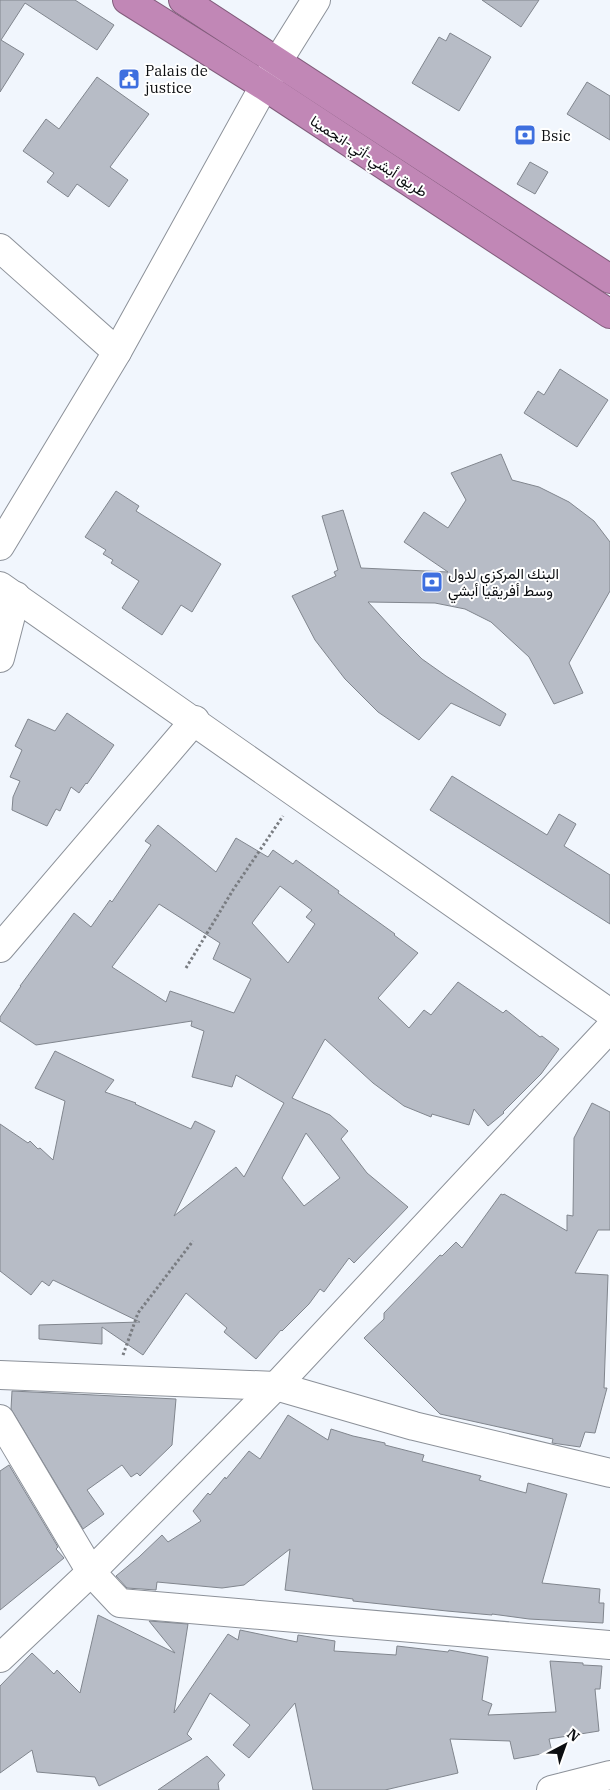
<svg xmlns="http://www.w3.org/2000/svg" width="610" height="1790" viewBox="0 0 610 1790" font-family="'IBM Plex Serif',Vazirmatn,serif">
  <style>
    .building { fill: #b7bcc6; stroke: #81868e; fill-rule: evenodd }
    .lines { fill: none; stroke-linecap: round; stroke-linejoin: round }
    .minor-casing { stroke: #8c9199; stroke-width: 30 }
    .highway-casing { stroke: #825d7c; stroke-width: 30 }
    .path { stroke: #797c81; stroke-width: 3; stroke-dasharray: 2.5 2.5; stroke-linecap: butt }
    .minor { stroke: #fff; stroke-width: 28 }
    .highway { stroke: #c187b6; stroke-width: 28 }
    .labels { text-anchor: middle; dominant-baseline: central; stroke-width: 4; stroke-linejoin: round; paint-order: stroke }
    .poi-label { font-size: 15px; fill: #0c0e11; stroke: #fff; text-anchor: start }
    .street-label { font-size: 15px; fill: #0c0e11; stroke: #fff }
  </style>
  <rect width="100%" height="100%" fill="#f1f6fd"/>
  <g class="building">
    <polygon points="0,0 75,0 114,25 97,50 25,3 1,40 24,54 0,92"/>
    <polygon points="482,0 539,0 521,27"/>
    <polygon points="450,33 491,57 459,111 412,83 439,37 446,41"/>
    <polygon points="97,77 149,114 110,167 128,180 109,207 77,184 68,197 47,182 54,173 23,151 46,119 59,129"/>
    <polygon points="587,82 610,96 610,140 567,114"/>
    <polygon points="530,162 548,172 535,194 517,184"/>
    <polygon points="560,369 608,400 577,447 524,413 538,391 544,395"/>
    <polygon points="501,454 512,480 539,487 569,502 594,521 610,542 610,591 569,663 583,693 554,704 529,657 491,622 465,609 435,603 368,602 400,637 422,659 446,676 506,714 500,726 451,703 419,740 378,712 345,679 315,640 292,596 336,576 334,572 338,570 322,516 343,510 361,568 448,572 404,542 424,512 448,528 466,500 451,473"/>
    <polygon points="116,491 139,506 136,511 221,564 192,612 181,605 162,635 122,608 139,581 111,563 113,560 103,554 106,550 85,537"/>
    <polygon points="67,713 114,745 87,784 86,783 79,793 71,787 60,811 56,809 47,826 12,810 13,797 20,781 10,777 22,750 15,746 28,719 55,731"/>
    <polygon points="452,776 547,835 559,814 576,824 564,846 610,875 610,924 430,810"/>
    <path d="M158 825 216 872 236 838 268 857 273 850 293 864 296 860 339 891 338 893 395 934 394 935 418 953 378 998 409 1028 424 1010 431 1015 458 982 503 1013 506 1010 540 1037 542 1036 559 1049 541 1074 503 1112 504 1113 488 1126 474 1109 469 1125 432 1114 431 1117 404 1106 373 1083 325 1039 292 1098 330 1115 348 1131 341 1139 367 1173 408 1207 354 1263 349 1258 324 1292 320 1289 309 1304 282 1331 281 1330 256 1359 224 1332 227 1328 186 1293 143 1355 102 1327V1344L39 1339V1325L140 1322 53 1280 49 1286 42 1281 31 1295 0 1271V1124L28 1143 30 1141 38 1149 40 1148 53 1160 65 1101 35 1088 55 1051 114 1080 105 1092 136 1103 135 1104 191 1129 195 1121 215 1131 174 1216 236 1167 244 1177 284 1103 236 1075 232 1087 192 1077 204 1031 191 1026 192 1021 36 1045 0 1021V1017L21 986H20L74 913 91 927 110 900 112 902 151 845 145 841ZM280 886 312 910 306 917 315 924 288 963 252 923ZM159 904 220 943 213 959 251 979 234 1013 170 991 166 1002 112 967ZM306 1133 340 1178 304 1206 282 1178Z"/>
    <polygon points="592,1103 610,1112 610,1230 598,1230 575,1273 608,1275 604,1388 607,1388 595,1433 585,1432 580,1447 552,1443 553,1439 440,1414 364,1338 384,1319 384,1313 440,1255 442,1256 456,1242 462,1248 501,1194 503,1195 504,1194 567,1231 567,1215 573,1216 574,1138"/>
    <polygon points="12,1391 176,1399 172,1445 140,1476 137,1473 131,1477 122,1465 87,1490 104,1514 83,1529 11,1409"/>
    <polygon points="288,1415 328,1440 331,1429 353,1436 385,1443 385,1445 424,1455 422,1461 481,1476 479,1480 526,1493 528,1483 567,1494 542,1583 600,1589 599,1603 604,1603 603,1623 529,1619 492,1614 492,1615 447,1611 353,1601 353,1599 285,1590 290,1549 244,1585 222,1588 157,1582 156,1590 127,1588 116,1576 139,1557 162,1535 168,1542 201,1521 193,1511 208,1493 210,1495 225,1477 226,1479 249,1451 260,1459"/>
    <polygon points="9,1465 58,1547 56,1549 64,1558 0,1610 0,1471"/>
    <polygon points="98,1615 175,1653 149,1621 188,1624 174,1713 228,1634 238,1640 240,1630 297,1642 298,1635 335,1641 334,1651 396,1655 397,1646 448,1652 449,1650 488,1657 482,1700 492,1704 488,1715 556,1712 550,1661 583,1663 583,1665 602,1666 600,1689 595,1689 599,1731 549,1739 552,1752 514,1759 510,1741 450,1739 458,1773 385,1790 313,1790 295,1703 249,1758 233,1745 250,1725 210,1693 187,1734 192,1739 99,1786 95,1777 37,1772 32,1750 0,1773 0,1686 32,1653 54,1674 57,1670 80,1693"/>
    <polygon points="207,1756 225,1775 218,1783 219,1790 158,1790"/>
  </g>
  <g class="lines">
    <g class="minor-casing">
      <g id="minor">
        <polyline points="0,248 117,352"/>
        <polyline points="0,546 117,352 278,61 316,0"/>
        <path d="M0 586C204 727 406 871 610 1013"/>
        <polyline points="0,658 16,596"/>
        <polyline points="0,948 195,720"/>
        <polyline points="0,1375 276,1386 414,1426 610,1473"/>
        <polyline points="0,1419 91,1572 120,1603 610,1645"/>
        <polyline points="0,1658 91,1572 276,1386 610,1028"/>
        <polyline points="551,1790 610,1775"/>
      </g>
    </g>
    <g class="highway-casing">
      <g id="highway">
        <polyline points="127,0 264,86 610,314"/>
        <polyline points="183,0 610,279"/>
      </g>
    </g>
    <g class="path">
      <polyline points="186,968 233,890 283,816"/>
      <polyline points="123,1355 138,1313 193,1241"/>
    </g>
    <use href="#minor" class="minor"/>
    <use href="#highway" class="highway"/>
  </g>
  <defs>
    <g id="civic-square" transform="scale(1.125)"><rect x="-9" y="-9" width="18" height="18" rx="4" fill="#3e6fdf" stroke="#fff"/><path d="M-.6-6.5H3V-4.5H.6V-3L4-1V1h2V6H-6V1h2V-1L-.6-3ZM-1.2 2.5V6h2.4V2.5Z" fill="#fff"/></g>
    <g id="bank-square" transform="scale(1.125)"><rect x="-9" y="-9" width="18" height="18" rx="4" fill="#3e6fdf" stroke="#fff"/><path d="M-6-4H6V4H-6ZM0-2.3a2.3 2.3 0 1 0 0 4.6a2.3 2.3 0 1 0 0-4.6Z" fill="#fff"/></g>
  </defs>
  <g fill-rule="evenodd">
    <use href="#civic-square" x="129" y="79"/>
    <use href="#bank-square" x="525" y="135"/>
    <use href="#bank-square" x="432" y="582"/>
  </g>
  <g class="labels">
    <g class="poi-label">
      <text x="145" y="70">Palais de<tspan x="145" dy="17">justice</tspan></text>
      <text x="541" y="135">Bsic</text>
      <text x="448" y="573">البنك المركزي لدول<tspan x="448" dy="17">وسط أفريقيا أبشي</tspan></text>
    </g>
    <g class="street-label">
      <text transform="translate(369 156) rotate(33)">طريق أبشي-أتي-انجمينا</text>
    </g>
  </g>
  <g transform="translate(565 1745) rotate(41)" stroke="#ffffff" stroke-width="4" paint-order="stroke">
  <path d="M0-4L9 19L0 12L-9 19Z" fill="#0c0e11"/>
  <text y="-8" font-size="14" font-weight="bold" text-anchor="middle" fill="#0c0e11">N</text>
  </g>
</svg>
